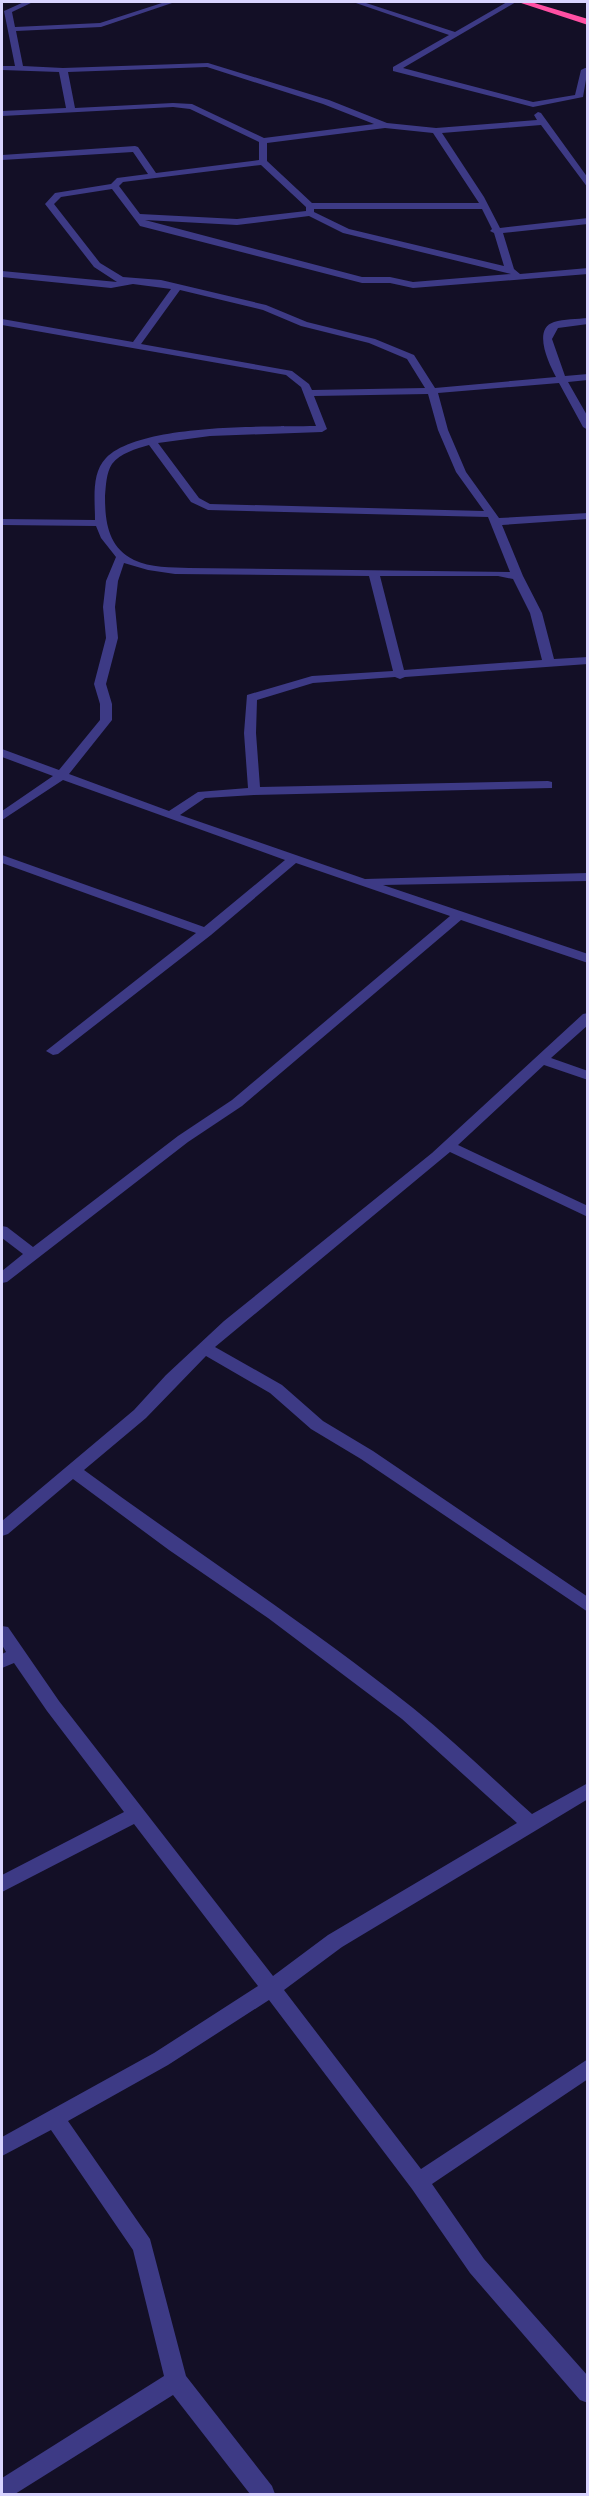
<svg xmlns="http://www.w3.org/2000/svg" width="589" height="2496" viewBox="0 0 589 2496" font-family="'Open Sans',sans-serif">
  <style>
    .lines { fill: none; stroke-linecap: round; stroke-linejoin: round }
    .street { fill: #3d3a85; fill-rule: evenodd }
    .highway { fill: #ff4fa3; fill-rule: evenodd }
  </style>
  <rect width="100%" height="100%" fill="#130f26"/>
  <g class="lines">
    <g class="street">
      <path d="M24 2H33L12 12 15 27 100 23 165 2H175L101 27 16 31 23 66 63 68 208 63 329 100 387 123 436 128 537 120 534 115 538 112 541 113 588 178V188L541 125 442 133 484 197 500 228 588 218V224L503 233 514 269 520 274 588 268V274L413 288 390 283H362L140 226 112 189 61 197 54 204 100 263 123 277 161 280 266 305 307 322 375 339 414 355 435 388 556 377C549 364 532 329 554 322 564 319 577 319 588 318V324L558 328 552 339 565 376 588 374V380L568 382 588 417V430L583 427 559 383 438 393 448 430 466 472 499 518 588 513V519L502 525 523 576 542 613 554 659 588 657V664L405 677 400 679 395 677 313 683 257 700 256 733 260 787 548 781 552 782V788L254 795 205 798 180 815 365 879 588 873V881L383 885 588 954V963L461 920 242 1106 188 1142 7 1282 2 1283V1271L23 1254 2 1238V1226L7 1227 33 1247 178 1136 232 1100 450 916 296 863 211 935 58 1054 53 1055 46 1051 196 933 2 863V855L204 927 285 860 63 780 2 820V811L53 776 2 757V749L59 770 100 720V704L94 684 106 638 103 607 106 581 116 557 101 538 96 526 2 525V519L95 520C95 500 91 473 106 458 140 423 267 427 316 426L301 387 286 375 2 325V319L133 342 171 289 133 284 111 288 2 277V271L117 282 94 267 45 204 55 193 111 184 117 178 148 174 133 152 2 160V155L135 146 138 147 156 173 259 160V142L190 109 173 107 2 116V111L66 108 59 72 2 70V66H15L4 11ZM207 67 323 104 374 124 264 138 192 104 173 103 75 108 68 72ZM385 128 433 133 479 203H312L267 161V143ZM261 165 306 207V211L237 219 140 214 119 186 123 182ZM314 209H482L492 229 490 231 494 233 504 266 349 229 314 212ZM309 216 343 233 511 274 413 282 390 277H362L145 220 237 225ZM180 290 263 310 301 326 369 343 407 359 425 388 312 390 309 384 292 371 141 344ZM428 394 438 430 456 472 484 511 210 504 199 498 158 443 210 436 322 432 327 429 314 396ZM149 445 191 502 208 510 488 517 510 572 189 568C172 567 150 568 134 560 108 547 105 522 105 496 106 486 106 473 112 464 120 453 136 449 149 445ZM124 563 148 570 175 574 369 576 393 671 312 676 247 695 244 733 248 788 198 792 169 811 69 774 112 720V704L106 684 118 638 115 607 118 581ZM380 576H498L513 579 530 613 542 660 404 670Z"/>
      <polygon points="353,2 363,2 455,32 507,2 516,2 403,68 533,102 575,95 581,70 585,68 588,68 583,97 533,107 393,71 393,67 449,35"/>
      <path d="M588 1013V1025L551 1058 588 1071V1080L544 1065 458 1145 588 1206V1217L450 1152 215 1347 282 1385 323 1421 373 1451 588 1597V1612L361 1459 311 1429 270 1393 206 1356 146 1418 84 1470C193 1550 307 1624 413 1708 454 1741 493 1779 532 1814L588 1783V1799L342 1947 284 1990 421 2169 588 2059V2079L432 2184 484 2259 588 2376V2403L580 2400 470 2273 412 2189 269 2000 168 2065 68 2121 150 2239 186 2376 272 2486 275 2494H250L173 2395 15 2494H2V2478L164 2376 133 2250 51 2130 2 2156V2137L154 2053 258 1986 134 1824 2 1892V1875L124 1812 47 1711 14 1663 2 1668V1654L6 1652 2 1645V1626L8 1627 59 1701 273 1976 328 1935 517 1823 402 1719 268 1618 169 1550 73 1479 8 1534 2 1536V1521L134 1410 166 1375 224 1321 432 1153 583 1014Z"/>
    </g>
    <polygon class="highway" points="518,2 531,2 588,19 588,25"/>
  </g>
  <rect width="589" height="2496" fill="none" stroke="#d9d4ff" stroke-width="6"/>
</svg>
